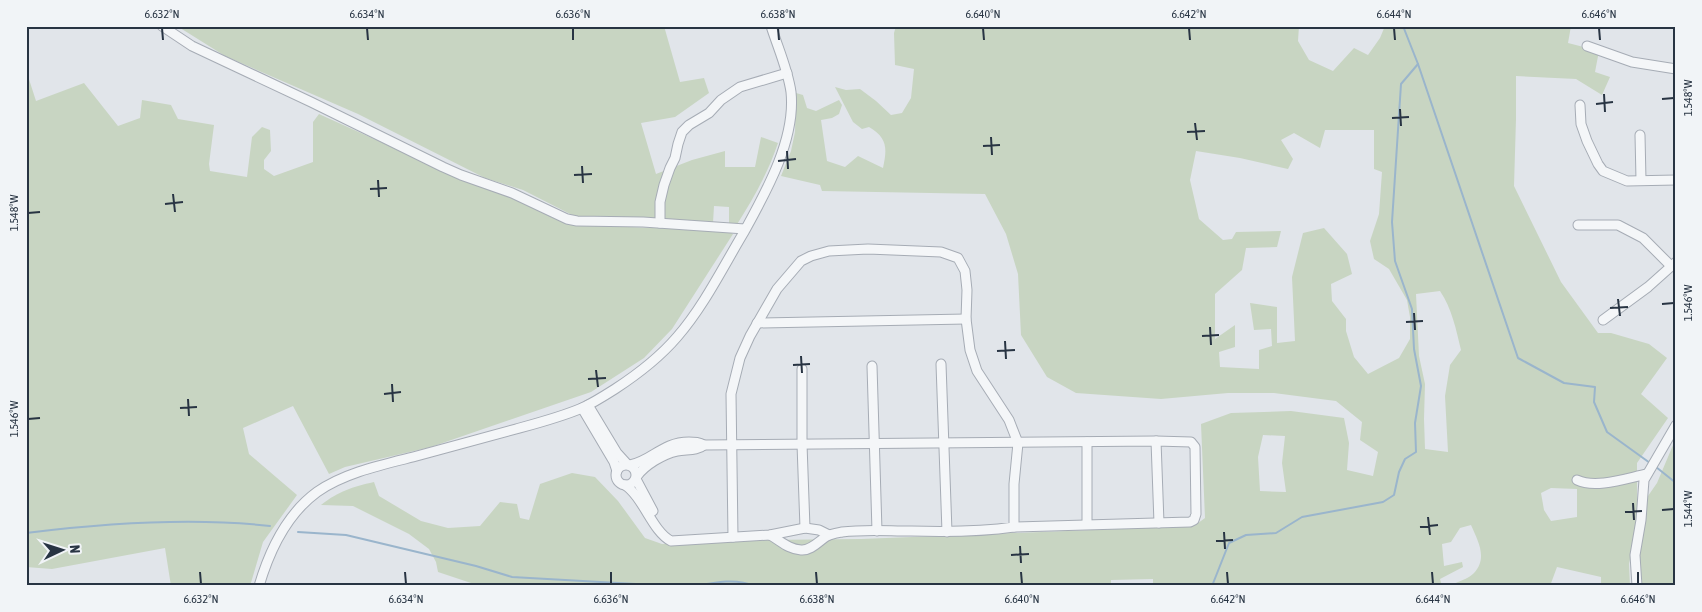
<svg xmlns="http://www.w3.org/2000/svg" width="1702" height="612" viewBox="0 0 1702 612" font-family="'Asap Condensed',sans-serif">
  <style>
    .green { fill: #c8d5c2; fill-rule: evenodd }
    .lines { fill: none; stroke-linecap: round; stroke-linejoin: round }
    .stream { stroke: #9ab5cc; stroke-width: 2 }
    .minor-casing { stroke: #a6acb5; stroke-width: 11 }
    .minor { stroke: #f4f6f8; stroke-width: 9 }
    .ticks { fill: none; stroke: #283443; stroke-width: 2 }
    .neatline { fill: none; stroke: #283443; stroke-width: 2 }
    .ticks-label { font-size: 12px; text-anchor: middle; fill: #283443 }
  </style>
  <rect width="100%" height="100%" fill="#e1e5ea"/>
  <g class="green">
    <path d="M177 26H664L680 82 704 78 709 93 675 117 641 123 656 174 692 160 725 151V167H755L761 137 778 143C768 173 753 199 736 226L729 224V207L714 206 713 223 574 216 523 190 485 178 358 114 225 56Z"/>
    <path d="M896 26H1299L1298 41 1309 60 1333 71 1354 48 1368 55 1380 38 1385 26H1571L1568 43 1599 51 1595 72 1610 77 1602 95 1576 79 1516 76V119L1514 186 1561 282 1598 333H1611L1649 344 1667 358 1641 394 1668 418 1637 463V524L1629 564 1630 586H1601V577L1557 567 1550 586H1449C1456 582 1469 579 1474 573 1488 558 1478 541 1471 525L1460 528 1451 542 1442 544 1444 566 1462 562 1463 567 1440 579 1442 586H1153V579L1111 580V586H674L664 583V586H473L471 583 438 572 436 562 429 549 409 534 353 506 321 505C339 491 352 487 374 482L379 496 421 521 448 528 480 526 500 502 517 504 520 518 529 520 540 484 572 473 595 477 618 501 645 538 662 544 750 540 861 539 1194 526 1205 518 1201 424 1231 413 1291 411 1344 418 1349 443 1347 470 1373 476 1378 452 1360 440 1362 422 1336 401 1274 393H1228L1161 399 1076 393 1047 377 1021 335 1018 274 1006 234 985 194 822 191 820 185 781 176 791 151 795 132 796 93 803 95 807 108 816 111 839 100 842 105 839 114 832 118 821 120 827 161 845 167 858 156 883 168C887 149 888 138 869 127L862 129 853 122 835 87 846 90 860 89 876 101 891 115 902 113 911 98 914 69 895 65 894 33ZM1325 130H1374V169L1382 172 1379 214 1370 241 1374 259 1389 269 1407 300 1410 317V339L1399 358 1368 374 1354 357 1346 331V319L1332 301 1331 284 1352 274 1347 254 1324 228 1303 233 1292 277 1295 341 1277 343V307L1250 303 1254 330 1271 329 1272 346 1259 350V369L1220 367 1219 352 1235 347V325L1215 339V294L1242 270 1246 248 1277 247 1281 231 1236 232 1232 239 1223 240 1199 219 1190 180 1196 151 1240 158 1288 169 1293 159 1281 140 1294 133 1320 148ZM1440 291C1452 309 1456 329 1461 350L1450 365 1445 396 1448 452 1425 449 1424 419 1425 384 1419 356 1416 294ZM1263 435 1285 436 1282 463 1286 492 1260 491 1258 457ZM1551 488 1577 489V517L1551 521 1544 510 1541 493Z"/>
    <polygon points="26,70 36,101 84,83 118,126 140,118 142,100 171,105 178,119 214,125 209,164 210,171 247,177 252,137 262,127 270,130 271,151 264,160 264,169 274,176 313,162 313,122 319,114 449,173 519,200 551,217 579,225 728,231 733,234 672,329 644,358 591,392 431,447 345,467 329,474 293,406 243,428 249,454 297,495 263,542 250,586 171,586 165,548 52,569 26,567"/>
    <polygon points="1676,438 1676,586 1636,586 1640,547 1648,496 1657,483"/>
  </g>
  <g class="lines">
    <g class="stream">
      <polyline points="1403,26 1418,64 1518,358 1564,383 1595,387 1594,402 1607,432 1650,463"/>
      <polyline points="1656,467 1676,483"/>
      <polyline points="298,532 346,535 476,566 512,577 671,586"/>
      <path d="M26 533C106 523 190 517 270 526"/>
      <path d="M696 586C716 582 736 578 755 586"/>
      <polyline points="947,586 949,586"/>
      <polyline points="1212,586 1229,543 1246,535 1276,533 1302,517 1383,502 1394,495 1399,472 1405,459 1416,452 1415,423 1421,386 1414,349 1412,309 1395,261 1392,222 1401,84 1418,64"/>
    </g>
    <g class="minor-casing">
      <g id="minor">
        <polyline points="162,26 192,46 311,102 443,167 461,175 512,193 567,219 577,221 643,222 745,229"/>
        <polyline points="1587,46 1632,62 1676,69"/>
        <polyline points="1580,105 1581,124 1587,141 1598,164 1603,171 1627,181 1676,180"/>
        <polyline points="1640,135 1641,180"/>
        <polyline points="660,223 660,202 664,185 670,168 675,158 678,144 682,132 689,125 709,113 721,100 740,87 787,73"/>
        <polyline points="1578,225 1618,225 1643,238 1670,265"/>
        <polyline points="1603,320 1648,287 1676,262"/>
        <polyline points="757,323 966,319"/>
        <polyline points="941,364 947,532"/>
        <polyline points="872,366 877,531"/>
        <polyline points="802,369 802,444 805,528"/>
        <polyline points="588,405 617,453 627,464"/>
        <polyline points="582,408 614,462 617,471"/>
        <polyline points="1156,441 1159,523"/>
        <polyline points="1087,442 1087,524"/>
        <circle cx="626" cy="475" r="10"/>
        <path d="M630 465C652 461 662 442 689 442 695 442 699 442 704 445L1156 441 1191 442 1195 447 1196 514 1194 520 1190 522 1014 527"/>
        <path d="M637 476C645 465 663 454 677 451 686 449 697 451 704 445"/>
        <polyline points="636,479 653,511"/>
        <path d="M1577 480C1596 489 1627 478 1647 474"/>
        <path d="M625 485C644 498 652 531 671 541L770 535 805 528 819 530 829 535"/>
        <path d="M733 537 731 394 740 358 750 336 777 289 801 261 811 256 829 251 868 249 941 252 958 258 965 271 967 290 966 319 970 350 977 371 1009 420 1018 443 1014 484V527C980 532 945 532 911 531 888 531 865 529 842 532 837 533 831 534 827 536 819 541 811 551 801 550 788 549 781 541 770 535"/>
        <path d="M259 586C269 552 287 514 317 492 344 473 381 465 413 457 447 448 482 438 516 429 538 423 561 417 582 408 593 403 604 396 615 389 638 374 659 358 677 337 704 306 723 267 744 232 766 192 796 139 791 92 788 70 778 48 771 26"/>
        <polyline points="1637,586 1635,555 1641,520 1644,480 1676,425"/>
      </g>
    </g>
    <use href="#minor" class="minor"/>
  </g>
  <path class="ticks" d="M162 28 163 40M367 28 368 40M573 28V40M778 28 779 40M983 28 984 40M1189 28 1190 40M1394 28 1395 40M1599 28 1600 40M1604 94 1605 112M1662 99 1674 98M1596 104 1613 102M1400 109 1401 126M1392 118 1409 117M1195 123 1197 140M1187 132 1205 131M991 137 992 155M983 146 1000 145M787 151 788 169M778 161 796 159M582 166 583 183M574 175 592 174M378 180 379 197M370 189 387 188M173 194 175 212M165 204 183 202M28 213 40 212M1618 299 1620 316M1662 304 1674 303M1610 308 1628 307M1414 313 1415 330M1406 322 1423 321M1210 327 1211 345M1202 336 1219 335M1005 341 1006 359M997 351 1015 350M801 356 802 373M793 365 810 364M596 370 598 387M588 379 606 378M392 384 393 402M384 394 401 392M188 399 189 416M180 408 197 407M28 419 40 418M1633 503 1634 520M1662 510 1674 509M1625 512 1642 511M1428 517 1430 535M1420 527 1438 525M1224 532 1225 549M1216 541 1233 540M1020 546 1021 563M1011 555 1029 554M200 572 201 584M405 572 406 584M611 572V584M816 572 817 584M1021 572 1022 584M1227 572 1228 584M1432 572 1433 584M1638 572V584"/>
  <rect width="1702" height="612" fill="none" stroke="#f1f4f7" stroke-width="55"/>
  <g transform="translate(62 550) rotate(86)" stroke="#f1f4f7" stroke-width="4" paint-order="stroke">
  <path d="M0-4L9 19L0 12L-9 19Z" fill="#283443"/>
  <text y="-8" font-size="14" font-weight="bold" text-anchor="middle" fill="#283443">N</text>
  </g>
  <rect x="28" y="28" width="1646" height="556" class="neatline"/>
  <g class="ticks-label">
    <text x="162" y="18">6.632°N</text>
    <text x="367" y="18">6.634°N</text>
    <text x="573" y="18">6.636°N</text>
    <text x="778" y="18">6.638°N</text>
    <text x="983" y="18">6.640°N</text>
    <text x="1189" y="18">6.642°N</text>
    <text x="1394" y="18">6.644°N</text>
    <text x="1599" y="18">6.646°N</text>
    <text transform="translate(1688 98) rotate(-90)" y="4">1.548°W</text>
    <text transform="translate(14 213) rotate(-90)" y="4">1.548°W</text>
    <text transform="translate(1688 303) rotate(-90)" y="4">1.546°W</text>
    <text transform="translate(14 419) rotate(-90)" y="4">1.546°W</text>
    <text transform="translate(1688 509) rotate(-90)" y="4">1.544°W</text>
    <text x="201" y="603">6.632°N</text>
    <text x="406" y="603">6.634°N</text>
    <text x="611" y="603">6.636°N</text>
    <text x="817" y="603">6.638°N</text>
    <text x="1022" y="603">6.640°N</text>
    <text x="1228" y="603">6.642°N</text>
    <text x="1433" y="603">6.644°N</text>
    <text x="1638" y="603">6.646°N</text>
  </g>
</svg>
